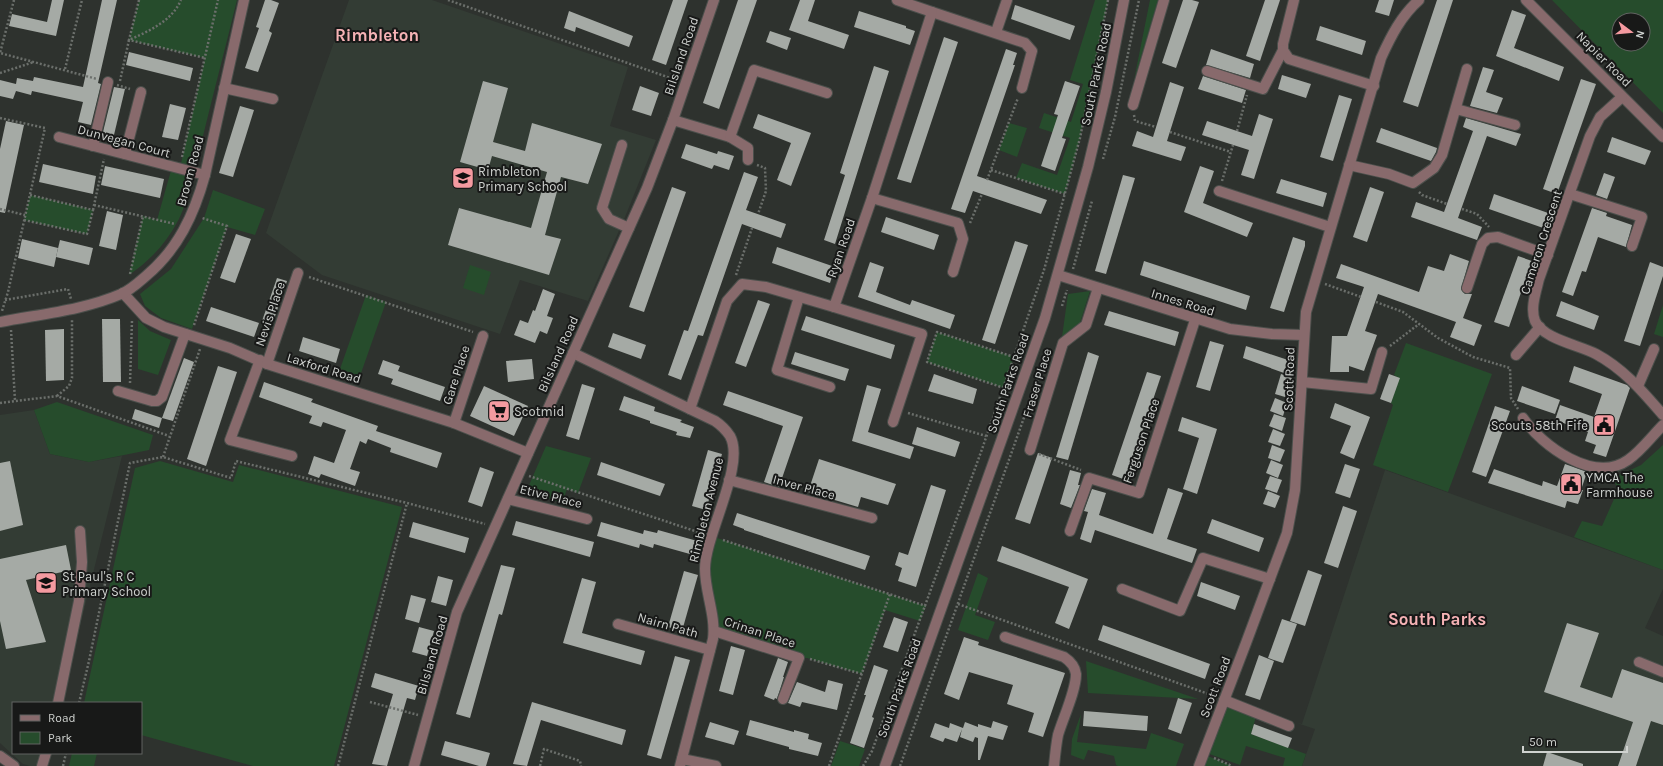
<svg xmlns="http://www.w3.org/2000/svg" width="1663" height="766" viewBox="0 0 1663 766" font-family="Karla,sans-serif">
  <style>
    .built { fill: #333c34 }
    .green { fill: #264c2c; fill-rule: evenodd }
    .building { fill: #a5aaa5 }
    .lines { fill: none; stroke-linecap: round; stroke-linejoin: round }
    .minor-casing { stroke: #4b4f4b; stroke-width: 12 }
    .path { stroke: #6b6f6b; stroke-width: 2.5; stroke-dasharray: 2 2; stroke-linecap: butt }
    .minor { stroke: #886a6c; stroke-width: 10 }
    .labels { text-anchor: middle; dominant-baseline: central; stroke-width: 4; stroke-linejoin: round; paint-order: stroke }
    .street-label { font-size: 13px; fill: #cfd2cf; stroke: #181918 }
    .poi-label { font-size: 13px; fill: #cfd2cf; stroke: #181918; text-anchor: start }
    .district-label { font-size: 17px; font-weight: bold; fill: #f6b2b5; stroke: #181918 }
  </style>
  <rect width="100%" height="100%" fill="#2e322e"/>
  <g class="built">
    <polygon points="349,0 432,0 628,67 610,126 656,140 625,217 588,301 520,280 500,334 322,275 266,233"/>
    <polygon points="34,410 50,454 89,462 122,456 61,703 13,703 13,753 49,753 46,766 30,766 23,764 0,743 0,415"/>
    <polygon points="1385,470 1663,570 1663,589 1645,628 1663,636 1663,766 1302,766 1315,729 1297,723 1302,724"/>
  </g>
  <g class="green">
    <path d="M139 0H237C226 45 214 91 203 136 196 163 191 194 179 219 167 242 151 260 129 275L143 216 157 220 172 167 180 168 205 58 129 40Z"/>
    <polygon points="1095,0 1108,0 1080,138 1065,194 1016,178 1022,163 1057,175 1070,138 1039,128 1044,113 1071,122 1083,84 1070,80"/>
    <polygon points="1150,0 1158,0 1134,80"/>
    <path d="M1552 0H1663V113ZM1619 20H1643V44H1619Z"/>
    <polygon points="1009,123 1027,128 1017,157 999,150"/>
    <polygon points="213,190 265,209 255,235 227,227 192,329 161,318 145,306 140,294 171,269 204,218"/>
    <polygon points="30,195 93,210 87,234 24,220"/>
    <polygon points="470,265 491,272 484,295 463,288"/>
    <polygon points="1090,291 1080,323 1062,337 1068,294"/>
    <polygon points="366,295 386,302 360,376 340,369"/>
    <polygon points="1663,305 1663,337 1654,334"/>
    <polygon points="138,320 150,331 171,340 158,375 138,369"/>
    <polygon points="937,332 1014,357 1004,388 927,362"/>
    <polygon points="1406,343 1492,374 1448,492 1373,465 1393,405 1391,403 1399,378 1394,375"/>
    <polygon points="57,402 153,435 149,450 89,462 50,454 34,410"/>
    <polygon points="1663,445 1663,570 1574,537 1582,521 1602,526 1618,490 1613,478 1641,465"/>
    <polygon points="546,446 591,458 578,493 567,489 562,503 527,490"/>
    <polygon points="160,461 233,482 239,465 402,507 334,766 253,766 141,735 141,703 84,703 135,468"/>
    <polygon points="711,536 926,606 920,621 885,610 862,674 807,658 799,658 714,631 705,582"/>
    <polygon points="978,573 988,578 975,615 995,622 988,640 958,630"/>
    <polygon points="1086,661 1198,699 1088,693"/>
    <polygon points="1224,700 1257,713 1251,734 1306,754 1302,766 1283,766 1285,758 1246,746 1240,765 1204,752"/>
    <polygon points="1081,714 1077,742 1146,749 1151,733 1184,744 1176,766 1118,766 1116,765 1114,756 1088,750 1084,760 1071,755 1072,739"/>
    <polygon points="840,741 865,749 859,766 831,766"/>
    <polygon points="72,753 97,753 94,766 69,766"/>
    <polygon points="1203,754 1232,766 1198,766"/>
  </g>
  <g class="building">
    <polygon points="52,0 64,0 56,36 9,26 12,14 47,22"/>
    <polygon points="102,0 117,0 98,83 101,84 91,125 78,122 83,102 32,91 31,95 16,91 13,99 0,96 0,80 16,84 17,78 33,81 34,77 83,87"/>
    <polygon points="265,0 271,0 279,3 269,31 272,33 258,72 245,68 259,28 256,27"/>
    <polygon points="673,0 688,0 666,65 652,60"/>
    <polygon points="738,0 757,0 719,109 703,103"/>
    <polygon points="800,0 815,0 808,21 849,35 844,49 789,30"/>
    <polygon points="1183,0 1192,0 1199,2 1176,68 1162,63"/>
    <polygon points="1265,0 1280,0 1260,61 1246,56"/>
    <polygon points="1379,0 1394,0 1389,16 1375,12"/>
    <polygon points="1437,0 1453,0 1418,107 1403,102"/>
    <polygon points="1015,5 1075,26 1070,40 1011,19"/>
    <polygon points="1512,10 1526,15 1514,48 1564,67 1559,81 1496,56"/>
    <polygon points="569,11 633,36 629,47 576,27 575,32 564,28"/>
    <polygon points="859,11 906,26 906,28 915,31 910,45 854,27"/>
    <polygon points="1320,26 1366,41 1362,55 1316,40"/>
    <polygon points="770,31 791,38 787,50 766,42"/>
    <polygon points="944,37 958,42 911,183 897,179"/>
    <polygon points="1006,49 1017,53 1013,65 1015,65 977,176 1047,200 1041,214 973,191 965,213 951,209"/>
    <polygon points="1211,49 1254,64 1250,78 1206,65"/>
    <polygon points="129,52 193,68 190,81 126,65"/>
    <polygon points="874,66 889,71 835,244 824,240 845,175 840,173"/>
    <polygon points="1483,67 1494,70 1486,92 1503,98 1497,113 1470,106"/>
    <polygon points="1282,75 1311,84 1306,98 1278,89"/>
    <polygon points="1203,76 1246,90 1242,103 1198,89"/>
    <polygon points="1581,79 1596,84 1557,194 1543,189"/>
    <polygon points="483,81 508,88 493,142 525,151 532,123 602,144 588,184 561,177 545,235 561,239 549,275 448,245 459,208 531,228 547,172 492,156 488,170 460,162"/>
    <polygon points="1065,81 1080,86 1062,138 1066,139 1055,171 1041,166 1058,115 1054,114"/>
    <polygon points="1170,82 1184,87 1167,141 1186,147 1181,161 1132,146 1137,131 1153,137"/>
    <polygon points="640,86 659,93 651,116 632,110"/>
    <polygon points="114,87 125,89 113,139 102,136"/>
    <polygon points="1339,95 1352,99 1333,161 1320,157"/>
    <polygon points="170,104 186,108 178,140 162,137"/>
    <polygon points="240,106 254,110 233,177 219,173"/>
    <polygon points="758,114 811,133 791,186 777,180 791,143 753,128"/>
    <polygon points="1259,114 1273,119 1254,179 1241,175 1249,150 1202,135 1207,121 1252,136"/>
    <polygon points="1466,118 1521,134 1516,146 1487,136 1458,218 1482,227 1477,240 1411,217 1416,202 1444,212 1473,131 1463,127"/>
    <polygon points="6,121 24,125 5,213 0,212 0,149"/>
    <polygon points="1381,128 1437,148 1436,152 1431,161 1376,142"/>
    <polygon points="1612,137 1651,151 1645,165 1607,152"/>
    <polygon points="686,144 717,154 718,151 734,156 729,170 714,165 712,169 681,158"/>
    <polygon points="43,164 96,176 93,194 39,182"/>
    <polygon points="105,166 164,179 160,198 101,185"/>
    <polygon points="1200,166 1214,171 1203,203 1253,223 1247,237 1184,212"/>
    <polygon points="744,172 758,177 746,210 786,224 781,238 742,224 703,336 698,335 681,380 668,375 684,330 688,331"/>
    <polygon points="1604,173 1615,177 1607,199 1596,195"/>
    <polygon points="1123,175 1135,178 1106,274 1095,271"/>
    <polygon points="1281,179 1327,193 1323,207 1276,193"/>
    <polygon points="672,187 686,192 644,312 629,307"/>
    <polygon points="1370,187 1384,192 1367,242 1353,237"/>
    <polygon points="1494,194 1551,214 1546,229 1489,209"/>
    <polygon points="1592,208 1607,213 1606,216 1632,225 1626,247 1598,237 1586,272 1582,271 1573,296 1562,292"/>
    <polygon points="107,211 123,215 116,250 99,246"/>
    <polygon points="886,217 939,235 934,250 881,232"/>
    <polygon points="236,234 251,239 235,283 220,278"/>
    <polygon points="1293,237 1305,241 1305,246 1284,312 1270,308"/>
    <polygon points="22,239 58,248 54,267 18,258"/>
    <polygon points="60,240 93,248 89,265 56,257"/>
    <polygon points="1015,241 1028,245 995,344 982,340"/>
    <polygon points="777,247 835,267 830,283 772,263"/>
    <polygon points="1450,254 1469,261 1461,289 1465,294 1472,294 1463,318 1482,325 1474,346 1450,337 1456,322 1378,294 1365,331 1377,335 1364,371 1349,366 1349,372 1330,372 1332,336 1347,336 1364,287 1336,278 1341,264 1419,292 1428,266 1444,271"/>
    <polygon points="1518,256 1532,261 1509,327 1494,322"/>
    <polygon points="1144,261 1250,296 1246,310 1140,275"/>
    <polygon points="870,262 884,267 876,292 910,305 912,300 955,315 950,329 858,297"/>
    <polygon points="1650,262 1663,267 1663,276 1640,346 1624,341"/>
    <polygon points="277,278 287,281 272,325 262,321"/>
    <polygon points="543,289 555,294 547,316 553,318 547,334 540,331 535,343 514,335 520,320 528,323 533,310 535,311"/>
    <polygon points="758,300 770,304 746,367 735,363"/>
    <polygon points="1561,301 1599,316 1594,330 1556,316"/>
    <polygon points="211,307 259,323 254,337 206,321"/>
    <polygon points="1109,311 1179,332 1175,346 1104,325"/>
    <polygon points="806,316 895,345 891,359 801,330"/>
    <polygon points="102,319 120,319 121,382 103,382"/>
    <polygon points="64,329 64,380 46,381 45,330"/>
    <polygon points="613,333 646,345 641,359 608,347"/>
    <polygon points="303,337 340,349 336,363 299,351"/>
    <polygon points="1210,341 1224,345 1210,391 1196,387"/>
    <polygon points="1246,346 1288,360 1284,373 1243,358"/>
    <polygon points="795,352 849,369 845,381 791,364"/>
    <polygon points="1088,352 1099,356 1068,460 1056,457"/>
    <polygon points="184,358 194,362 173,421 162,418"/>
    <polygon points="532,359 534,379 508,382 506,361"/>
    <polygon points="383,360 400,366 398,371 445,387 440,401 391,384 393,379 378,374"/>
    <polygon points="218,366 237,372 206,466 187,459"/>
    <polygon points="1574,366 1627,385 1630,388 1606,457 1593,453 1596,445 1585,441 1588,432 1555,420 1560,405 1594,417 1602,394 1569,382"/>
    <polygon points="1147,372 1161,376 1126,480 1112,475"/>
    <polygon points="934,374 977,389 973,404 928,391"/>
    <polygon points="1281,374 1292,378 1285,397 1275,394"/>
    <polygon points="1389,374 1400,378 1391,403 1380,399"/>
    <polygon points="264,382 313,399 311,402 378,426 376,431 442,453 437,468 390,452 391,448 368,439 366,444 360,441 350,469 360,472 355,486 321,474 319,478 308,474 314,456 334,463 346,430 323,422 321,427 309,423 312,416 259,397"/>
    <polygon points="582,384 595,388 579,440 566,436"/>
    <polygon points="867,385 881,389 868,432 914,447 910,459 852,441"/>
    <polygon points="484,386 528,406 514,436 470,416"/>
    <polygon points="1522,386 1560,400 1555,414 1517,401"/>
    <polygon points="728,391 803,417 779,487 764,482 783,426 723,405"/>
    <polygon points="624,396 655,407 654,411 682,420 680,422 694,427 690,438 676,435 677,432 650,423 650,421 619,410"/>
    <polygon points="1275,398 1287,403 1283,416 1270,411"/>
    <polygon points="1335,403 1370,417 1354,459 1340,453 1351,426 1330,418"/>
    <polygon points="1495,406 1510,411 1486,477 1472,472"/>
    <polygon points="135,409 162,418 159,428 132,419"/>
    <polygon points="1274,414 1286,418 1282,431 1269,426"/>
    <polygon points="1182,417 1217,429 1197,494 1183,489 1199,438 1178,431"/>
    <polygon points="917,427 960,442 955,457 912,444"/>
    <polygon points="1273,429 1285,434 1280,446 1268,442"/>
    <polygon points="1272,445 1285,450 1280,462 1268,458"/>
    <polygon points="708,450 722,454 706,510 692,506"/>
    <polygon points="1038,453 1052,458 1030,524 1015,519"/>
    <polygon points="819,459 896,484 888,505 861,497 858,507 808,492"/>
    <polygon points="1271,460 1283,465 1278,478 1266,473"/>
    <polygon points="10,461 23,525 0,531 0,463"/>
    <polygon points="601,462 665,484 660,496 597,475"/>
    <polygon points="1345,464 1360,469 1350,498 1335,493"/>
    <polygon points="1565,464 1587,472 1581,490 1583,490 1578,504 1567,501 1565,508 1488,483 1494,469 1542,486 1543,481 1557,486"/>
    <polygon points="480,467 494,472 482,507 468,502"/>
    <polygon points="1070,470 1081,473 1078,485 1080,485 1071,508 1060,504"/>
    <polygon points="1270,476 1282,480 1277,493 1265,489"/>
    <polygon points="931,485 946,490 916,587 898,581 902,568 895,565 899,552 908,555"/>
    <polygon points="1168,488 1183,493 1167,539 1197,549 1192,563 1095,530 1091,543 1080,539 1088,512 1084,511 1092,489 1106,493 1099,515 1153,534"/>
    <polygon points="1268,491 1280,496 1275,508 1263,504"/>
    <polygon points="1343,506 1357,511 1338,568 1324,563"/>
    <polygon points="737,513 870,556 865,570 744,530 744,529 733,525"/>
    <polygon points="1212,519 1264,538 1259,552 1207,533"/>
    <polygon points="516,521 594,542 590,557 512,535"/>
    <polygon points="413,522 469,538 465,553 409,537"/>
    <polygon points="601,522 643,534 644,530 657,533 658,530 701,542 697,556 654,544 653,548 640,544 639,548 597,536"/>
    <polygon points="66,545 71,570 26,580 46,642 6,649 0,621 0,559"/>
    <polygon points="1002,546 1088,579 1069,629 1055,623 1069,587 997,561"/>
    <polygon points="501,565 515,568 502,615 499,614 470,718 456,714"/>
    <polygon points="1308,570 1322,575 1305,626 1290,621"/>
    <polygon points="684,571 698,575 682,631 668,627"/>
    <polygon points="438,576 453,580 446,606 431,602"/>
    <polygon points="582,578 596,582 582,633 645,651 641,665 563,643"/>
    <polygon points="1201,582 1240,596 1235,610 1197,596"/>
    <polygon points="411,595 426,599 419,623 405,619"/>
    <polygon points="894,617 908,622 898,652 883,647"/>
    <polygon points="1282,619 1297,624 1283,663 1268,658"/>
    <polygon points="1567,623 1599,633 1580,687 1612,698 1622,669 1663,683 1663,725 1651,721 1636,766 1618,766 1633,722 1544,692"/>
    <polygon points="1103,625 1210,664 1205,679 1098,640"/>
    <polygon points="419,627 434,631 427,656 412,652"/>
    <polygon points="964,637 979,642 978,645 1065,673 1043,737 1028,732 1034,713 1007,704 1013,685 969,672 959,700 944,694"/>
    <polygon points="731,646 745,650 733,695 719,691"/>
    <polygon points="1259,655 1274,661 1260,700 1245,695"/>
    <polygon points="675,656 690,660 661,759 647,755"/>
    <polygon points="778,658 788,662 783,677 784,677 777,699 775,698 774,700 764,696"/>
    <polygon points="874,665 888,670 872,717 874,718 864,748 850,743 866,695 864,695"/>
    <polygon points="375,673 419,686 415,700 407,698 387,766 372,764 393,694 371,687"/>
    <polygon points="828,680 843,684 837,710 802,702 800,707 788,703 797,682 825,692"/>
    <polygon points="1178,698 1192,703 1181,734 1168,729"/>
    <polygon points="532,702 626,730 622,745 541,720 527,766 513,764"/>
    <polygon points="1084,711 1148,716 1147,731 1083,726"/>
    <polygon points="750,720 794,732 794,730 809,734 808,739 822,743 818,756 789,749 789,747 746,735"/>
    <polygon points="993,721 1008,726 1003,740 988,736 980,760 978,760 978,738 975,737 973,742 960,737 962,729 957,742 945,738 943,742 930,737 935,723 949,728 950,723 963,728 965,722 978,727 978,724 991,728"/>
    <polygon points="710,722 739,731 734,745 705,737"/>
    <polygon points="1254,724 1292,738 1288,748 1251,734"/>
    <polygon points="445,741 490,753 486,766 479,766 441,755"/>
    <polygon points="1547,752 1583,764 1583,766 1543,766"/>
  </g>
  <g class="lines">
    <g class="minor-casing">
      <g id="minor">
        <polyline points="1294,0 1283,44 1283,50 1289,59 1374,86"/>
        <polyline points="1526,0 1663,137"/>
        <polyline points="932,12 1025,43 1032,51 1022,88"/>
        <polyline points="996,32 1007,0"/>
        <polyline points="1207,71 1263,89 1283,50"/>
        <polyline points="224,88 273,99"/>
        <path d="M1622 97 1600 117 1590 136 1539 279C1536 292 1530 308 1535 321 1543 339 1579 345 1596 354 1624 369 1643 392 1663 415"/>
        <polyline points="1133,105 1164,0"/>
        <polyline points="1456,109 1515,125"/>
        <polyline points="673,120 730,137 748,148 748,160"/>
        <polyline points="59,137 205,175"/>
        <polyline points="730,137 754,70 827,93"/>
        <polyline points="622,145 602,208 609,219 629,228"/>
        <polyline points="93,146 108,82"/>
        <polyline points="125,154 141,92"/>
        <polyline points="1349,165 1389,174 1413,183 1434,168 1442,155 1467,69"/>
        <polyline points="1219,191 1330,227"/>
        <polyline points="1570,194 1642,217 1632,246"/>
        <polyline points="872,198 958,223 963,239 953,272"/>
        <polyline points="1058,275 1230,329 1272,334 1304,335"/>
        <polyline points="1467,288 1482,244 1488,238 1498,237 1548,255"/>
        <polyline points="123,293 146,318 164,327 230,348 267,364 454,423 528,453"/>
        <polyline points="799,297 777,370 830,387"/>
        <polyline points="834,307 922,334 893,422"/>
        <path d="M0 322C41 314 84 310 121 294 131 290 139 282 146 276 178 249 194 215 205 175L244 0"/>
        <path d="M573 353 715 421C721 425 726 430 730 436 746 465 705 534 705 569 705 593 716 615 713 639L680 766"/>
        <polyline points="1516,355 1540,327"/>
        <polyline points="260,360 230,440 292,456"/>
        <polyline points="267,364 298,273"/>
        <polyline points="1302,382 1371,389 1382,352"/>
        <polyline points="1638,386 1654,349"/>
        <polyline points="118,391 152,401 157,401 162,397 185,334"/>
        <polyline points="690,409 727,301 742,284 766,287 834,307 872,198 932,12 897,0"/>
        <path d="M1523 418C1542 446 1594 484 1628 460 1641 451 1652 436 1663 425"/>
        <polyline points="454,423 483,336"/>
        <polyline points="1030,450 1063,343 1086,325 1098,288"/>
        <polyline points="729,480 872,518"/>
        <polyline points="508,499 587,519"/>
        <polyline points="1070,531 1089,478 1139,493 1195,320"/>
        <polyline points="1122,589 1180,611 1203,558 1270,579"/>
        <polyline points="618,624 710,650"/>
        <polyline points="714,631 799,658 783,699"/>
        <path d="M1005 637 1064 657C1070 661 1075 666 1076 674 1076 691 1063 718 1058 735 1056 745 1055 756 1054 766"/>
        <polyline points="1639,662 1663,672"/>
        <polyline points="1224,700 1289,726"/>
        <polyline points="58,703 79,601 82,562 80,531"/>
        <polyline points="0,756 14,766"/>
        <polyline points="682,759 716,766"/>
        <polyline points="42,766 46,753"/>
        <polyline points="414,766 457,612 647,188 673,120 714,0"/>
        <polyline points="885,766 1045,318 1088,167 1106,92 1124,0"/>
        <path d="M1199 766 1246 643 1287 533 1295 490 1306 312 1381 58C1391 36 1401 16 1419 0"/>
      </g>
    </g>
    <g class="path">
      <polyline points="14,0 0,53 97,79"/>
      <polyline points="139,0 129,40 205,58"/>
      <polyline points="448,0 676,80"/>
      <polyline points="65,69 82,0"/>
      <polyline points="0,73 34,62"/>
      <path d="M120 81 129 40C149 31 172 21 181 0"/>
      <polyline points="117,85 130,89"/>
      <polyline points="1134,115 1135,121 1156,127"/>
      <polyline points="0,118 45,128 8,292 2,311"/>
      <polyline points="1237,131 1247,95"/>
      <polyline points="1170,132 1231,152"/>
      <polyline points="182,157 218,0"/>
      <polyline points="1103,159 1115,117 1139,0"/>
      <polyline points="757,165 765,168 766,191 758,214"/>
      <polyline points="991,170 1065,194"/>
      <polyline points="987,180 1018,98"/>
      <polyline points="1222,181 1233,145"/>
      <polyline points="1419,192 1422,195 1447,204"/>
      <polyline points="94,205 175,224"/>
      <polyline points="0,209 25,215"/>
      <polyline points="1462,209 1477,214 1489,227"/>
      <polyline points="93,210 104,159"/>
      <polyline points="24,220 87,234 93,210 30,195"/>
      <polyline points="970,223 982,194"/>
      <polyline points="1073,269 1092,201"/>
      <polyline points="130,274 143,216"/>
      <polyline points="736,275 752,228"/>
      <polyline points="309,277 473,332"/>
      <polyline points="1325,284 1361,297"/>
      <polyline points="5,300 68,289 71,299"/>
      <polyline points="1376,302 1403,312 1438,338 1473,357 1510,368 1511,398 1518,409"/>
      <polyline points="1062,306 1067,290"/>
      <polyline points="194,325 227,226 202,218"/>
      <polyline points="11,330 15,401"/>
      <polyline points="1390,346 1419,324"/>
      <polyline points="130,383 132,320"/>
      <polyline points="1004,388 927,362 937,332 1014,357"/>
      <polyline points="57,396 69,386 72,378 72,319"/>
      <polyline points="0,403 57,396 169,436"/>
      <polyline points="908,413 986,436"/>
      <polyline points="1039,454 1081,470"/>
      <polyline points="163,457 200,349"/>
      <polyline points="529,476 701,533"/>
      <polyline points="723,540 926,606"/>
      <polyline points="958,604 1214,696"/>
      <polyline points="810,659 862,674"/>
      <polyline points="370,702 418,715"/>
      <polyline points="79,703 89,661 130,463 163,457 231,478 236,461 407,503 485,524"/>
      <polyline points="1214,758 1232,766"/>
      <polyline points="63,766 66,753"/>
      <polyline points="338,766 407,503"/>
      <polyline points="540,766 544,749 580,761 581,766"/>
      <polyline points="829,766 890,594"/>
      <polyline points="863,766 872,751 981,452 1044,270 1080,138 1108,0"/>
      <polyline points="900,766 1042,367"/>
    </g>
    <use href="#minor" class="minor"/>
  </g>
  <defs>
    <g id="school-square" transform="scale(1.15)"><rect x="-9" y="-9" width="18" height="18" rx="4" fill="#f49aa0" stroke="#181918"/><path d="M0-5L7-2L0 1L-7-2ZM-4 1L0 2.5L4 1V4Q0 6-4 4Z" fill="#111"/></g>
    <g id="supermarket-square" transform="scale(1.15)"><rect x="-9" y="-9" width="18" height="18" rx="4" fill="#f49aa0" stroke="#181918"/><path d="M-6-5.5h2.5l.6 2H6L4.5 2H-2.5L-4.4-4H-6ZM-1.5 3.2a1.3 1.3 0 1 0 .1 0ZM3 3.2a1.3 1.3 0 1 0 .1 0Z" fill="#111"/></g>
    <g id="civic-square" transform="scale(1.15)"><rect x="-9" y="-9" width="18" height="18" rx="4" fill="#f49aa0" stroke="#181918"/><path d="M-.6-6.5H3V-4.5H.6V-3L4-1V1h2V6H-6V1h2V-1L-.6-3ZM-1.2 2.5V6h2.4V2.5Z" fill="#111"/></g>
  </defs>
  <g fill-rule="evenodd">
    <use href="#school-square" x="463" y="178"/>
    <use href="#supermarket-square" x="499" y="411"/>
    <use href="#civic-square" x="1604" y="425"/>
    <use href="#civic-square" x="1571" y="484"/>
    <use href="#school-square" x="46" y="583"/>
  </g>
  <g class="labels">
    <g class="street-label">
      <text transform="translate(681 56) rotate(-71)">Bilsland Road</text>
      <text transform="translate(1604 59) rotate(45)">Napier Road</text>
      <text transform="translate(1096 74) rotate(-78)">South Parks Road</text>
      <text transform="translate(124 141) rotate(15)">Dunvegan Court</text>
      <text transform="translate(190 171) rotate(-75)">Broom Road</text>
      <text transform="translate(1541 242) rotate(-72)">Cameron Crescent</text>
      <text transform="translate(841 248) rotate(-71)">Ryan Road</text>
      <text transform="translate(1183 302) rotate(17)">Innes Road</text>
      <text transform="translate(270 314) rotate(-71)">Nevis Place</text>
      <text transform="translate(558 354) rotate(-66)">Bilsland Road</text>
      <text transform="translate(324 368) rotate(17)">Laxford Road</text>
      <text transform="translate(456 375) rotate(-72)">Gare Place</text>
      <text transform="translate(1289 379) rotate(-88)">Scott Road</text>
      <text transform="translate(1008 383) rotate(-71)">South Parks Road</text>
      <text transform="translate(1037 383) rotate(-73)">Fraser Place</text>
      <text transform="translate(1141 441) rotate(-71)">Ferguson Place</text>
      <text transform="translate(804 487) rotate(15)">Inver Place</text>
      <text transform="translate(551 496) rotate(14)">Etive Place</text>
      <text transform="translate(706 510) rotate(-76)">Rimbleton Avenue</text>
      <text transform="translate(668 625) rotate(16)">Nairn Path</text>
      <text transform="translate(760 632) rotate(18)">Crinan Place</text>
      <text transform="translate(432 655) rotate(-74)">Bilsland Road</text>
      <text transform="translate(1215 687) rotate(-69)">Scott Road</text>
      <text transform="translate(899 688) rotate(-70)">South Parks Road</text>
    </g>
    <g class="poi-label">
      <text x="478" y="171">Rimbleton<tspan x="478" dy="15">Primary School</tspan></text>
      <text x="514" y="411">Scotmid</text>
      <text x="1588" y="425" text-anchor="end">Scouts 58th Fife</text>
      <text x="1586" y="477">YMCA The<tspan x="1586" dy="15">Farmhouse</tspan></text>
      <text x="62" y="576">St Paul's R C<tspan x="62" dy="15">Primary School</tspan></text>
    </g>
    <g class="district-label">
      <text x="377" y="35">Rimbleton</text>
      <text x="1437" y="619">South Parks</text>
    </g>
  </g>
  <rect x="12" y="702" width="130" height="52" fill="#181918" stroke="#616361"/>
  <rect x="20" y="715" width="20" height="6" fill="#886a6c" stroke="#616361"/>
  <text x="48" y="722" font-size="12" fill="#cfd2cf">Road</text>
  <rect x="20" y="732" width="20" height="12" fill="#264c2c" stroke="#616361"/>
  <text x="48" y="742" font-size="12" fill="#cfd2cf">Park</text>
  <g transform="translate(1631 32) rotate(106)"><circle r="19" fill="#181918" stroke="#616361"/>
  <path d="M0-3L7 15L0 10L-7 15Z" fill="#f49aa0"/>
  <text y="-6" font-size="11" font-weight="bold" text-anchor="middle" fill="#cfd2cf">N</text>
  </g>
  <path d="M1523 746v6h104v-6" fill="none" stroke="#cfd2cf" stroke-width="2"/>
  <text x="1529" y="746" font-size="12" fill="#cfd2cf" stroke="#181918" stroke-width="3" paint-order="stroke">50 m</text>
</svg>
